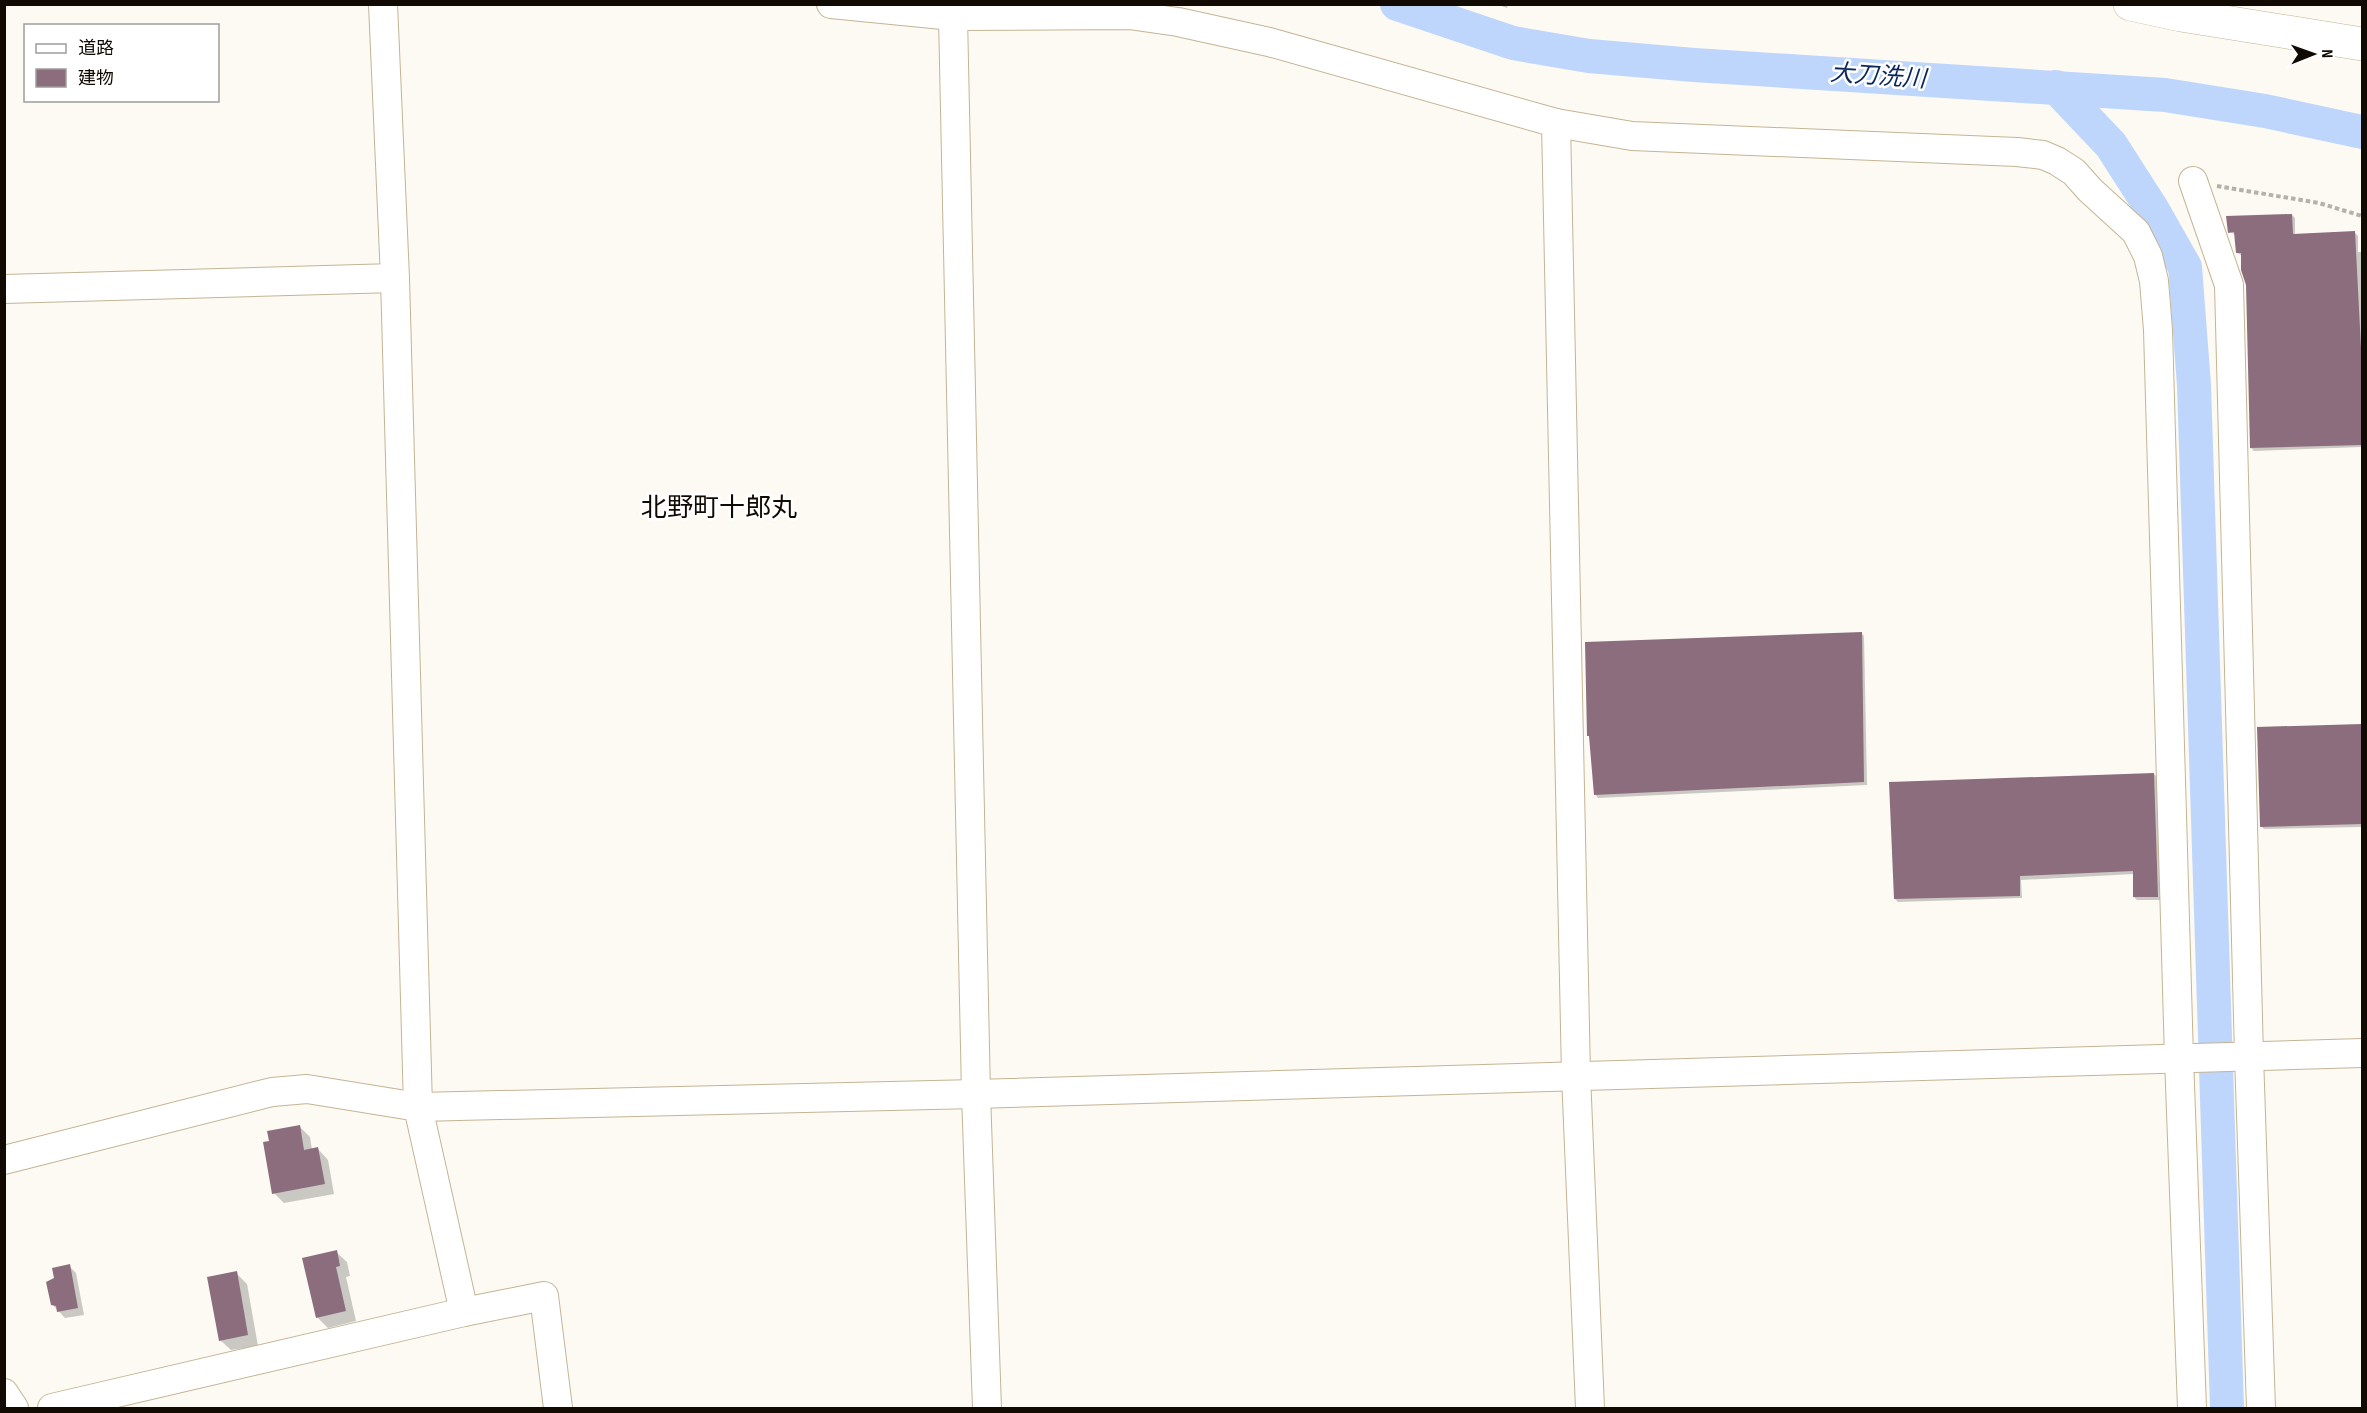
<svg xmlns="http://www.w3.org/2000/svg" width="2367" height="1413" viewBox="0 0 2367 1413" font-family="'Sofia Sans Condensed','Noto Sans JP',sans-serif">
  <style>
    .shadow { fill: #0003 }
    .lines { fill: none; stroke-linecap: round; stroke-linejoin: round }
    .river { stroke: #bed5fc; stroke-width: 34 }
    .building { fill: #8b6d7e }
    .minor-casing { stroke: #c4b495; stroke-width: 30 }
    .highway-casing { stroke: #c4b495; stroke-width: 34 }
    .path { stroke: #b5b1a9; stroke-width: 4; stroke-dasharray: 4.5 3; stroke-linecap: butt }
    .minor { stroke: #fff; stroke-width: 28 }
    .highway { stroke: #fff; stroke-width: 33 }
    .labels { text-anchor: middle; dominant-baseline: central; stroke-width: 5; stroke-linejoin: round; paint-order: stroke }
    .water-label { font-size: 24px; font-style: italic; fill: #0a285f; stroke: #fff }
    .quarter-label { font-size: 26px; fill: #100a02; stroke: #fff }
  </style>
  <rect width="100%" height="100%" fill="#fdfaf3"/>
  <g class="shadow">
    <polygon points="1496,4 1508,4 1507,8"/>
    <polygon points="2292,215 2295,218 2295,235 2355,233 2358,236 2358,252 2362,252 2362,447 2254,451 2251,448 2247,284 2243,256 2237,253 2236,235 2230,232"/>
    <polygon points="1861,633 1864,636 1867,785 1598,798 1595,794"/>
    <polygon points="2362,725 2362,827 2264,829 2261,826 2259,728"/>
    <polygon points="2154,774 2157,777 2160,900 2137,900 2134,897 2134,874 2021,880 2022,898 1898,902 1895,899"/>
    <polygon points="300,1127 310,1137 312,1150 318,1149 328,1160 334,1194 284,1203 274,1193"/>
    <polygon points="336,1252 347,1262 350,1276 346,1277 356,1321 328,1328 317,1317"/>
    <polygon points="69,1266 76,1273 84,1315 65,1318 52,1304"/>
    <polygon points="236,1273 247,1284 258,1346 231,1350 220,1340"/>
  </g>
  <g class="lines">
    <g class="river">
      <polyline points="1397,4 1513,43 1589,56 1694,65 2165,95 2265,111 2362,132"/>
      <polyline points="2056,87 2111,145 2152,209 2185,267 2194,385 2227,1408"/>
    </g>
  </g>
  <g class="building">
    <polygon points="2292,214 2293,234 2355,231 2361,348 2362,445 2250,448 2246,285 2241,270 2241,253 2236,253 2234,232 2228,233 2226,216"/>
    <polygon points="1862,632 1864,782 1594,795 1589,736 1587,736 1585,642"/>
    <polygon points="2362,724 2362,824 2260,827 2257,727"/>
    <polygon points="2154,773 2158,897 2133,897 2133,871 2020,876 2020,896 1894,899 1889,782"/>
    <polygon points="300,1125 304,1150 318,1147 325,1184 272,1194 263,1142 269,1141 267,1131"/>
    <polygon points="337,1250 340,1266 336,1267 346,1311 316,1318 302,1258"/>
    <polygon points="70,1264 78,1308 57,1312 56,1306 51,1305 46,1282 54,1278 52,1268"/>
    <polygon points="237,1271 248,1335 219,1341 207,1277"/>
  </g>
  <g class="lines">
    <g class="minor-casing">
      <g id="minor">
        <polyline points="383,4 395,278 418,1107 464,1312"/>
        <polyline points="831,4 953,16 1129,15 1178,22 1269,42 1556,123 1632,136 2017,152 2043,155 2057,161 2074,172 2090,190 2136,232 2148,256 2154,281 2158,330 2179,1058 2192,1408"/>
        <polyline points="953,16 976,1094 987,1408"/>
        <polyline points="1556,123 1576,1075 1590,1408"/>
        <polyline points="2193,181 2229,285 2249,1056 2261,1408"/>
        <polyline points="4,289 395,278"/>
        <polyline points="4,1160 272,1092 307,1089 418,1107 976,1094 2362,1053"/>
        <polyline points="4,1393 14,1408"/>
        <polyline points="52,1408 464,1312 544,1296 558,1408"/>
      </g>
    </g>
    <g class="highway-casing">
      <polyline id="highway" points="2130,4 2181,15 2362,44"/>
    </g>
    <polyline class="path" points="2217,186 2319,203 2362,216"/>
    <use href="#minor" class="minor"/>
    <use href="#highway" class="highway"/>
  </g>
  <g class="labels">
    <g class="water-label">
      <text transform="translate(1878 76) rotate(4)">大刀洗川</text>
    </g>
    <g class="quarter-label">
      <text x="719" y="508">北野町十郎丸</text>
    </g>
  </g>
  <rect width="2367" height="1413" fill="none" stroke="#100a02" stroke-width="12"/>
  <rect x="24" y="24" width="195" height="78" fill="#ffffff" stroke="#9f9d9a" stroke-width="1.5"/>
  <rect x="36" y="44" width="30" height="9" fill="#ffffff" stroke="#9f9d9a" stroke-width="1.5"/>
  <text x="78" y="54" font-size="18" fill="#100a02">道路</text>
  <rect x="36" y="69" width="30" height="18" fill="#8b6d7e" stroke="#9f9d9a" stroke-width="1.5"/>
  <text x="78" y="84" font-size="18" fill="#100a02">建物</text>
  <g transform="translate(2313 54) rotate(89)" stroke="#ffffff" stroke-width="4.5" paint-order="stroke">
  <path d="M0-4.5L10 22L0 15L-10 22Z" fill="#100a02"/>
  <text y="-9" font-size="16" font-weight="bold" text-anchor="middle" fill="#100a02">N</text>
  </g>
</svg>
